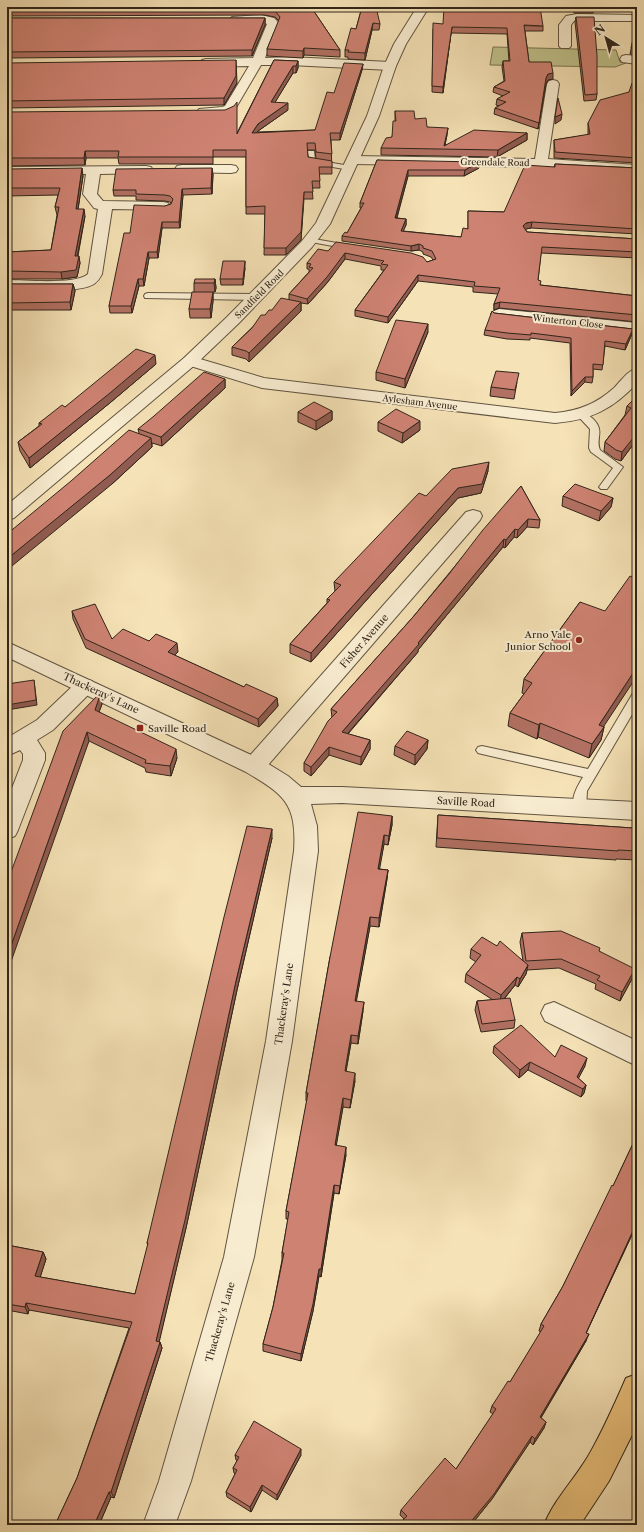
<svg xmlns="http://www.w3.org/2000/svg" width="644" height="1532" viewBox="0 0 644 1532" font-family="'Libre Caslon Text',serif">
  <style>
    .green { fill: #c0c28b; stroke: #787452 }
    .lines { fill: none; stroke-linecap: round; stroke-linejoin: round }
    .service-casing { stroke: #615441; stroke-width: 2 }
    .minor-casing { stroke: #615441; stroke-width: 2 }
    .tertiary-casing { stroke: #615441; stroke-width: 2 }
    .primary-casing { stroke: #30251a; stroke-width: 2 }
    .service { fill: #f8ecd0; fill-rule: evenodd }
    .minor { fill: #f8ecd0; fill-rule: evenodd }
    .tertiary { fill: #f8ecd0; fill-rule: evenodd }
    .primary { fill: #eac17b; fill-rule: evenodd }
    .wall { fill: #b17062; stroke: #30251a; fill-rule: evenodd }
    .shaded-wall { fill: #905b50; stroke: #30251a }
    .building { fill: #ce8272; stroke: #30251a }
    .poi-dot { fill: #8f2418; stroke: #f8ecd0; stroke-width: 1.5 }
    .labels { text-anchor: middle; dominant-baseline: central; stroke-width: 4; stroke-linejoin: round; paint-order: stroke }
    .far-street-label { font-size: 9px; fill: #30251a; stroke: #f8ecd0 }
    .poi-label { font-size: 10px; fill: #30251a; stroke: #f8ecd0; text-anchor: end }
    .street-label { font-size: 10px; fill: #30251a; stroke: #f8ecd0 }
  </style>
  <rect width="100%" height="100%" fill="#f5e2b6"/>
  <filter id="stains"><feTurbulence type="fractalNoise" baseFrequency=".005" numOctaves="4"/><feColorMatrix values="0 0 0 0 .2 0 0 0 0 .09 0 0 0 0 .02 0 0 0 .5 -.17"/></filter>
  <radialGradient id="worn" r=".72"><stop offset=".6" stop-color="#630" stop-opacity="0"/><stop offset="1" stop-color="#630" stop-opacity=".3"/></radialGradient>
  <polygon class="green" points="493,47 616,50 620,62 626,63 615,67 490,65"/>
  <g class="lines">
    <g class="service-casing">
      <g id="service">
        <polygon points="308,151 314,151 315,160 350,166 354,168 350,170 309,163"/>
        <polygon points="308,238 349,245 353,247 349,249 311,242 308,242"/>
        <polygon points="148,293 256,294 260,297 256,300 145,298 144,296 145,294"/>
        <path d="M581 411C585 412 588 415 592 418 606 431 595 437 600 450L623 467 607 489H601L599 487 613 468 591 452 589 448 590 429 576 414Z"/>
        <path d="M637 692V706L587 791 586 808 584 811 580 813 576 811C569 800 577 787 583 777L482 754 478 753 476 750 478 747 482 746 588 769 633 693Z"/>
      </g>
    </g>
    <g class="minor-casing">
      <g id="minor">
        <polygon points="577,14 637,15 637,21 574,21 571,25 571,46 569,48 561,48 559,46 559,25 566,16"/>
        <path d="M261 15 274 18 279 23 265 58 290 57 390 62 394 63 396 66 394 69 390 70 290 65H261L234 111 225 115H199L197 112 199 109 222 107 225 106 249 66 206 67 202 66 200 63 202 60 206 59 253 58 267 24C257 18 243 24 232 21L230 19 232 17Z"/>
        <polygon points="626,55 637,56 637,64 622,62 620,59 622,56"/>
        <polygon points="553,80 557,81 559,84 548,159 637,165 637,173 541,167 354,164 349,163 347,160 349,157 354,156 535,159 547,84 549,81"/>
        <polygon points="182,165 231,165 236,166 238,169 236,172 231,173 177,172 175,169 177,166"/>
        <path d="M146 166 151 167 153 170 151 173 100 174 97 194 103 201 163 202 168 203 170 206 168 209 163 210 112 209 102 274C100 278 98 281 94 284 77 294 28 290 7 290V280C25 280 76 285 88 274L98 209 94 208 83 194 86 174 7 175V167Z"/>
        <polygon points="499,309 637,323 637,333 494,317 491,314 494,311"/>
        <path d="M190 356 264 378 555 413C578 411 596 404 614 388 621 381 627 371 637 368V383C613 409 591 420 555 423L262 388 184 364 182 361 184 358Z"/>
        <polygon points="473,510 480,512 482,516 480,520 262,772 254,774 246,772 243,766 246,760 466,512"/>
        <polygon points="85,679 92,681 95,686 92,691 53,730 37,740 45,753 45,760 18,830 15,836 7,839 7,801 23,760 23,754 20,750 7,756 7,738 37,720 78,681"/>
        <polygon points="554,1002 637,1041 637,1066 545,1021 541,1013 545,1005"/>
      </g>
    </g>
    <g class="tertiary-casing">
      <g id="tertiary">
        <polygon points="417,7 429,7 406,44 396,66 379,116 330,224 312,247 239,323 196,364 14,518 7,520 7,505 184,358 227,317 302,241 316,223 367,116 384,66 394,44"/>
        <path d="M7 642 262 760 288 776 301 787H342L637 802V820L342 803 311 804 317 826 318 851 292 1041 254 1257 191 1481 175 1525H143L159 1481 224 1257 266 1041 294 851C297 803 284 795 246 772L7 657Z"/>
      </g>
    </g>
    <g class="primary-casing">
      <path id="primary" d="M637 1374V1425L609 1481 580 1525H544C554 1500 573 1481 587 1458 602 1433 614 1405 626 1378Z"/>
    </g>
    <use href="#service" class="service"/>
    <use href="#minor" class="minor"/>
    <use href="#tertiary" class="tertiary"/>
    <use href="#primary" class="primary"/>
  </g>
  <g class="wall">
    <polygon points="7,7 311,7 340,50 340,57 304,55 303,58 267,56 267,49 279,21 275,17 264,15 7,16"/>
    <polygon points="362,7 380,24 379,30 372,30 365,60 348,59 348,57 345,57 345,50 356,29"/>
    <polygon points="573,7 594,7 593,13 574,13"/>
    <polygon points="576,17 597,94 596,100 584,101 575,22"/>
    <polygon points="7,18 265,18 265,25 252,56 7,58"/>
    <polygon points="637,21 637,55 630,54"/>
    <polygon points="443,24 543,26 543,31 525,31 529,62 553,79 548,80 546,84 538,129 494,114 495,108 499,106 496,105 497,99 503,96 493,92 494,87 504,81 502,67 503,61 509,61 507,34 451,33 443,93 432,92 433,29"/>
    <path d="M274 60 298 61V68L296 73H293L275 102 288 110 258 131 257 132 315 130 334 93 363 64 362 70 340 140H331L332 174H319L320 188H312L313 199H304L301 240 286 255H264L265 214H246V157H213V164H119L118 158H86L85 165 7 166V112L237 133ZM307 150H315L316 159 308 157Z"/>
    <polygon points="7,63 237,83 224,105 7,108"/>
    <polygon points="637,84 637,163 554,158 554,140 588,135 588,123 629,92"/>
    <polygon points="395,111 415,119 427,127 447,135 445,145 527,133 527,140 497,157 381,155 381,148 392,137 395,121"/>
    <polygon points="377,160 479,168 464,176 408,176 397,218 406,219 406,225 403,231 461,237 468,229 468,211 504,212 554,167 555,164 637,168 637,234 531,228 526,229 525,229 527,232 637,239 637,258 541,253 538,280 540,285 637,296 637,322 499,308 494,310 494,304 498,294 473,292 473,287 418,281 388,323 355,316 355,310 384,270 381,270 381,266 345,259 327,283 308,304 301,303 301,311 249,362 246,359 232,355 232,347 265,315 289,300 289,294 309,272 309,269 307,269 307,263 328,251 427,262 433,260 431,257 423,254 423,252 419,250 411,251 342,241 342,236 347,233 361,208 360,208 360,203"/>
    <polygon points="7,169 83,176 78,209 85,216 78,256 80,263 77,277 62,279 7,279 7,252 51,250 57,215 55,207 58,195 7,196"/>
    <polygon points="213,174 212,194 183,195 180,228 162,228 158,258 149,258 144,286 139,286 132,313 110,313 109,306 130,233 165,206 171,204 171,203 170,202 165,201 136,200 136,196 114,196 113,190"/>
    <polygon points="245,268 243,285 221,285 220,279"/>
    <polygon points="215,279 216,288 215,292 213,292 213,301 211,318 190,318 189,309 194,292 194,283"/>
    <polygon points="7,284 73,284 75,291 71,310 8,310 7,316"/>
    <polygon points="494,313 633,329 632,334 625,350 605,346 602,370 593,369 593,377 592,383 585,382 571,396 570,343 530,338 530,340 507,339 484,335 485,330"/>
    <polygon points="428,332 405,388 376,380 376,372"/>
    <polygon points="156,364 111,402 30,468 20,451 18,442 39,426 39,423 65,407"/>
    <polygon points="225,379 225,388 162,446 152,443 152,447 112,484 139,433 138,429"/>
    <polygon points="517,382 514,399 490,396 491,387"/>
    <polygon points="637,396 637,437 633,442 632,446 621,461 615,459 604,451 605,442 625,415 627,406"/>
    <polygon points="332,411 332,420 316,430 298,422 298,412"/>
    <polygon points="378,422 420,430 402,443 378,431"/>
    <polygon points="488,471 481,493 458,498 311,662 290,653 290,644 327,603 327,599 335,592 334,582 426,496"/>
    <polygon points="521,486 540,520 539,528 527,527 517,538 514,537 505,548 503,547 418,650 418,652 348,734 370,740 370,749 361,765 329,755 311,776 304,771 304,763 332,718 331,709 413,617"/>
    <polygon points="563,496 613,498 611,507 599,521 562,506"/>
    <polygon points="580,602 604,727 601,740 589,758 538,737 537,739 508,726 510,713 524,694 522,693 524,679"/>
    <polygon points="72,611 112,639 149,641 178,652 174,655 244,687 277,698 278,706 259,727 86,648 73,619"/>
    <polygon points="102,704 99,712 177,758 171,776 146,772 145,768 89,741 7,883"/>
    <polygon points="428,740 427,749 415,765 394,755 395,746"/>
    <polygon points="438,815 633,828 633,827 637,827 637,860 616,859 616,860 436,847"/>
    <polygon points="392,816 392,825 388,845 384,844 379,869 388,870 387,879 379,927 370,926 356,1001 363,1011 358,1044 351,1043 346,1072 355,1081 350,1108 343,1107 336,1145 346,1155 339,1194 334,1193 321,1277 319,1276 313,1311 301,1361 263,1351 263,1344 273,1307 282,1260 282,1253 288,1219 286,1219 286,1211 307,1101 306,1101 306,1093 330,957"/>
    <polygon points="272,838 237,990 186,1228 159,1341 160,1342 162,1348 114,1498 111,1497 99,1525 55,1525 77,1478 129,1328 29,1310 28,1314 7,1310 7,1245 43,1252 46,1259 40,1277 135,1294 148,1246 147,1243"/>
    <polygon points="522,933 599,951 633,977 620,1001 595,989 596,984 559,968 527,970 526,974 518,987 515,985 505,998 515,1020 514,1028 481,1032 475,1010 477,1001 493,1000 465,982 466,974 476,962 470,958 471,949 497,946 523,961 520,942"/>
    <polygon points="494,1046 555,1057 585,1066 578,1078 586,1085 584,1093 581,1097 528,1070 519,1078 493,1053"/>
    <polygon points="637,1135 637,1224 586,1333 586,1341 541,1418 546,1422 544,1428 533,1445 530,1442 492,1499 471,1525 398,1525 404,1519 400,1515 401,1510 456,1469 493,1414 490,1412 492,1406 510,1382 541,1332 539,1331 541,1324 563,1286 613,1186"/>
    <polygon points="235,1455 301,1455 277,1500 262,1490 251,1512 227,1497 226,1492 235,1474 234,1473 233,1468 237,1461 236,1460"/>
  </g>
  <g class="shaded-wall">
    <polygon points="265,18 265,25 252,56 252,50"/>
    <polygon points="373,23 372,30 365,60 365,53"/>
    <polygon points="452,27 451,33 443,93 443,87"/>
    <polygon points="304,48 304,55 303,58 303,51"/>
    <polygon points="236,60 237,83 224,105 224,98"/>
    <polygon points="298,61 298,68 296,73 296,66"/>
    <polygon points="363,64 362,70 340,140 340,133"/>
    <polygon points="293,66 293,73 271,109 271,102"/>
    <polygon points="553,73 553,79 548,80 546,84 538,129 546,78 548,74"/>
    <polygon points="288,103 288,110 258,131 253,140 252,133 258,124"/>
    <polygon points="562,114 561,120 555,124 555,117"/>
    <polygon points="448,128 447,135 444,149 444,146"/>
    <polygon points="527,133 527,140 497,157 498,150"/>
    <polygon points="85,151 86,158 85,165 84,158"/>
    <polygon points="479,162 479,168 464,176 465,170"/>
    <polygon points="82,168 83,176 77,216 76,209"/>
    <polygon points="212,168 213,174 212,194 211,188"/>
    <polygon points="408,170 408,176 395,223 395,218"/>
    <polygon points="182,189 183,195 180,228 179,222"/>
    <polygon points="304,192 301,240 286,255 286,248"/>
    <polygon points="84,209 85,216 76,263 75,256"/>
    <polygon points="406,219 406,225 401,236 401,231"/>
    <polygon points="162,222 162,228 158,258 157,252"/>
    <polygon points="532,222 531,228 526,229 523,232 523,226 526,223"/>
    <polygon points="419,244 419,250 411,251 411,246"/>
    <polygon points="148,252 149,258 144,286 143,279"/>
    <polygon points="345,253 345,259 327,283 308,304 307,299"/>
    <polygon points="79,256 80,263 77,277 62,279 61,272"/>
    <polygon points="245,261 245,268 243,285 243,279"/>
    <polygon points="418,275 418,281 388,323 388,317"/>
    <polygon points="138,279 139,286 132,313 131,306"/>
    <polygon points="215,279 216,288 215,292 214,283"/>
    <polygon points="73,284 75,291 71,310 70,302"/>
    <polygon points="213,292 213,301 211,318 210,309"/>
    <polygon points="301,302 301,311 249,362 249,353"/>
    <polygon points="500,302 499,308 494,310 494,304"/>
    <polygon points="7,303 8,310 7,316"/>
    <polygon points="428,324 428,332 405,388 405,379"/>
    <polygon points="633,329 632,334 625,350 626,344"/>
    <polygon points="155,355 156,364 111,402 30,468 29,458"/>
    <polygon points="585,377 585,382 571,396 572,391"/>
    <polygon points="225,379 225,388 162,446 161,437"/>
    <polygon points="332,411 332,420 316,430 316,421"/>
    <polygon points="420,421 420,430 402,443 403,433"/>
    <polygon points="637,430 637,437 633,442 632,446 621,461 622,452"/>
    <polygon points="151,438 152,447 112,484 7,570 7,559"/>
    <polygon points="489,462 488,471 481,493 458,498 311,662 311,653 458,488"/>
    <polygon points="613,498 611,507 599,521 601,511"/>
    <polygon points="528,519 527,527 517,538 518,530"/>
    <polygon points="515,529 514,537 505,548 506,540"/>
    <polygon points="504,539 503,547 418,650 418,652 342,740 342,732 418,643"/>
    <polygon points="177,643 178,652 169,660 168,652"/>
    <polygon points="637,667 637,676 596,738 599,725"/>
    <polygon points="34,680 37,705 7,710 7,705"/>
    <polygon points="100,695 102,704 96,720 95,710"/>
    <polygon points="277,698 278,706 259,727 258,719"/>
    <polygon points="540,723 538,737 537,739 539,725"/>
    <polygon points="604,727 601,740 589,758 592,744"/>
    <polygon points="87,732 89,741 7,973 7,957"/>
    <polygon points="370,740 370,749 361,765 361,757"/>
    <polygon points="428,740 427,749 415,765 415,755"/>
    <polygon points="329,747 329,755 311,776 311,767"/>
    <polygon points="176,749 177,758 171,776 170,766"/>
    <polygon points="392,816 392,825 388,845 389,836"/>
    <polygon points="272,829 272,838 237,990 186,1228 158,1347 156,1341 236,981"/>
    <polygon points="384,835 384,844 378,878 378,869"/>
    <polygon points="388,870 387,879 379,927 379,918"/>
    <polygon points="370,917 370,926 355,1009 355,1001"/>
    <polygon points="528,965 526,974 518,987 520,979"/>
    <polygon points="635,969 633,977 620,1001 622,992"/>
    <polygon points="517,977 515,985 500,1004 501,995"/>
    <polygon points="364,1002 363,1011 358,1044 358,1036"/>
    <polygon points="351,1035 351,1043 344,1080 345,1071"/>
    <polygon points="587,1058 585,1066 575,1085 577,1077"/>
    <polygon points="530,1062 528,1070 519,1078 520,1070"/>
    <polygon points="355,1073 355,1081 350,1108 351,1100"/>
    <polygon points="586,1085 584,1093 581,1097 583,1089"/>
    <polygon points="343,1098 343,1107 335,1153 335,1145"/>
    <polygon points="346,1147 346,1155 339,1194 340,1186"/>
    <polygon points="334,1185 334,1193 321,1277 321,1269"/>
    <polygon points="637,1222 637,1224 583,1340 586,1333"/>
    <polygon points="43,1252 46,1259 38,1284 35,1276"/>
    <polygon points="319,1269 319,1276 313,1311 301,1361 301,1354"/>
    <polygon points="26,1303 29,1310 28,1314 25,1307"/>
    <polygon points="589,1334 586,1341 537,1424 540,1417"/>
    <polygon points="160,1342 162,1348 114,1498 111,1492"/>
    <polygon points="546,1422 544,1428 533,1445 535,1439"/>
    <polygon points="532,1436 530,1442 492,1499 471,1525 468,1525"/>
    <polygon points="301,1449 301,1455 277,1500 277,1495"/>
    <polygon points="262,1485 262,1490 251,1512 250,1507"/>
    <polygon points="109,1492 111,1497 99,1525 94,1525"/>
  </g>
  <g class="building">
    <polygon points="7,7 311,7 340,50 304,48 303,51 267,49 280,17 275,11 264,8 7,9"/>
    <polygon points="362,7 376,7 380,24 373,23 365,53 348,52 349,50 345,50 351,28 356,29"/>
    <polygon points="444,7 540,7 543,26 524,25 529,62 551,62 553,73 548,74 546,78 539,123 495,108 506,102 497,99 510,92 494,87 505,81 503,61 510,61 507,28 452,27 443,87 432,86 433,23 443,24"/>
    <polygon points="574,7 594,7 574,8"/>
    <polygon points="576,17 594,17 597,56 597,94 585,95"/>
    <polygon points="7,18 265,18 252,50 7,52"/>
    <polygon points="637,21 637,49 631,48"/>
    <polygon points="236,60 236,76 224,98 7,101 7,63"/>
    <polygon points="274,60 298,61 296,66 293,66 271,102 288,103 258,124 252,133 315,130 327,92 334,93 344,63 363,64 340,133 330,133 332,154 316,152 315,143 307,143 308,157 332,161 332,167 319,167 320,181 312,181 313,192 304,192 301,232 286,248 264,248 265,206 246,207 246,150 213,150 213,157 118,157 119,151 85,151 84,158 7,158 7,112 225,110 234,106 237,102 237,134"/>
    <polygon points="632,83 637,84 637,158 555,152 554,140 590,134 588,123 600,100 629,92"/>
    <polygon points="558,98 562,114 555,117"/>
    <polygon points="395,111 414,111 415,119 426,118 427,127 448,128 444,146 474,130 527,133 498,150 381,148 386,138 392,137 393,121 396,121"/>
    <polygon points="377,160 479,162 465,170 408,170 395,218 406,219 401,231 461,237 463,228 468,229 468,211 504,212 525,165 555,167 555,164 637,168 637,229 532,222 526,223 523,226 527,232 637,239 637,252 542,247 538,280 541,281 540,285 637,296 637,315 500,302 494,304 500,288 474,286 475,282 418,275 388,317 355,310 388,265 381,264 384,261 345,253 327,277 307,299 289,294 313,268 309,267 311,264 307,263 318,249 328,251 336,242 411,253 423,257 427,262 436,259 432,251 423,248 423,246 419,244 411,246 342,236 345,232 347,233 364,203 360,203"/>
    <polygon points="82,168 76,209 84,209 75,256 79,256 76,270 61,272 7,271 7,252 51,250 59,207 55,207 60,188 7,188 7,169"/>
    <polygon points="212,168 211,188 182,189 179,222 162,222 157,252 148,252 143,279 138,279 131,306 109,306 124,233 130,233 134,205 165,206 171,204 173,199 170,196 165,195 136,194 136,190 113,190 116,169"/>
    <polygon points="223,261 245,261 243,279 220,279"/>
    <polygon points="195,279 215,279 214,283 194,283"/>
    <polygon points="7,284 73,284 70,302 7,303"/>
    <polygon points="192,292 213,292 210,309 189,309"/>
    <polygon points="281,298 301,302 249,353 246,351 232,347 252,328 261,315 265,315 269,310 272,310"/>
    <polygon points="492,311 494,313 633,329 626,344 605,341 603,365 593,364 593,377 585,377 572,391 571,338 531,333 531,335 507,333 485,330"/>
    <polygon points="396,320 428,324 405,379 376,372"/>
    <polygon points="136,349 155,355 110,393 29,458 18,442 42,424 39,423 62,405 65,407"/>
    <polygon points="496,371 519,373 515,390 491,387"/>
    <polygon points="204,372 225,379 161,437 138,429 154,416"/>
    <polygon points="637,396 637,430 633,437 634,437 622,452 616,450 605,442 631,408 627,406"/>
    <polygon points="314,402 332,411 316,421 298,412"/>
    <polygon points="396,409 420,421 403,433 378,422"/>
    <polygon points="129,430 151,438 110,475 7,559 7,534 71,481"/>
    <polygon points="489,462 482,484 458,488 311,653 290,644 330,600 327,599 341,585 334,582 419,493 426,496 452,469"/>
    <polygon points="575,484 613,498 601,511 563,496"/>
    <polygon points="521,486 540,520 528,519 518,530 515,529 506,540 504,539 418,643 419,644 342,732 370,740 361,757 329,747 311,767 304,763 328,721 337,712 331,709 413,617 449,574 482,531"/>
    <polygon points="630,576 637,579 637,667 599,725 604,727 592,744 540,723 539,725 510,713 532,683 524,679 580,602 605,611"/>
    <polygon points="95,604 112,639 123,629 149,641 156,634 177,643 168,652 244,687 246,684 277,698 258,719 85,639 72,611"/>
    <polygon points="34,680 36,700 7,705 7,684"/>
    <polygon points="99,694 100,695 95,710 176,749 170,766 145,763 146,760 87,732 7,957 7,883 63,731"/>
    <polygon points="407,731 428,740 415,755 395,746"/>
    <polygon points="358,812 392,816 389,836 384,835 378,869 388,870 379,918 370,917 355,1001 364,1002 358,1036 351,1035 345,1071 355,1073 351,1100 343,1098 335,1145 346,1147 340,1186 334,1185 321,1269 319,1269 313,1304 301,1354 263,1344 273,1307 284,1253 282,1253 289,1212 286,1211 308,1093 306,1093 330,957"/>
    <polygon points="438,815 633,828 633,827 637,827 637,851 618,850 618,851 437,838"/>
    <polygon points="247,826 272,829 236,981 185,1220 156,1341 160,1342 111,1492 109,1492 94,1525 55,1525 77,1478 132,1322 26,1303 25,1307 7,1304 7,1245 43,1252 35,1276 135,1294 148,1243 147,1243 224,917"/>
    <polygon points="561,931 600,948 599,951 635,969 622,992 597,980 600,976 561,959 526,961 522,933"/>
    <polygon points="482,937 497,946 500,941 528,965 520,979 517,977 501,995 466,974 481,955 471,949"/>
    <polygon points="510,998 515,1020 482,1024 477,1001"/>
    <polygon points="521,1025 555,1057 561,1045 587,1058 577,1077 586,1085 583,1089 530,1062 520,1070 494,1046"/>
    <polygon points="637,1135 637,1222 586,1333 589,1334 540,1417 546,1422 535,1439 532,1436 494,1494 468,1525 398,1525 407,1516 401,1510 445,1458 456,1469 496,1409 492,1406 508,1381 510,1382 544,1326 541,1324 563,1286 612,1185 613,1186"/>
    <polygon points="254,1421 301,1449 277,1495 262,1485 250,1507 226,1492 237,1470 233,1468 239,1457 235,1455"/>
    <polygon points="15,1521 22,1525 13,1525"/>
  </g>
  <g class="poi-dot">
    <circle cx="579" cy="640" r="4"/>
    <rect x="136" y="724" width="8" height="8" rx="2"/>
  </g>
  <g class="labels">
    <g class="far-street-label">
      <text transform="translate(495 162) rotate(1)">Greendale Road</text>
      <text transform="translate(259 294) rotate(-45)">Sandfield Road</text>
      <text transform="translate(568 321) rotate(6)">Winterton Close</text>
      <text transform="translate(420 402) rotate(7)">Aylesham Avenue</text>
    </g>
    <g class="poi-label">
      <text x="571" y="634">Arno Vale<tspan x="571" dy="12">Junior School</tspan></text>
      <text x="148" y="728" text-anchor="start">Saville Road</text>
    </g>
    <g class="street-label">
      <text transform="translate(364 641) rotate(-49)">Fisher Avenue</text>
      <text transform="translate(101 693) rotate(25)">Thackeray's Lane</text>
      <text transform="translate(466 802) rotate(3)">Saville Road</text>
      <text transform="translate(284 1004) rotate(-82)">Thackeray's Lane</text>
      <text transform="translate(220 1322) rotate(-74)">Thackeray's Lane</text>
    </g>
  </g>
  <rect width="644" height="1532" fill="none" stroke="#f5e2b6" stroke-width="24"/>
  <rect x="8" y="8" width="628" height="1516" fill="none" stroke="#30251a" stroke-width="2"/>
  <rect x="12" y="12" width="620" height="1508" fill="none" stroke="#30251a"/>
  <g transform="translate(606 38) rotate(323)" stroke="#f8ecd0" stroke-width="3" paint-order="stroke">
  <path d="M0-3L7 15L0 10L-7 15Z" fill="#30251a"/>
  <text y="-6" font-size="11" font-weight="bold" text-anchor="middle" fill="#30251a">N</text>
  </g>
  <rect width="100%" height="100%" filter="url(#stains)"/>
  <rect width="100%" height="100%" fill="url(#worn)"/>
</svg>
